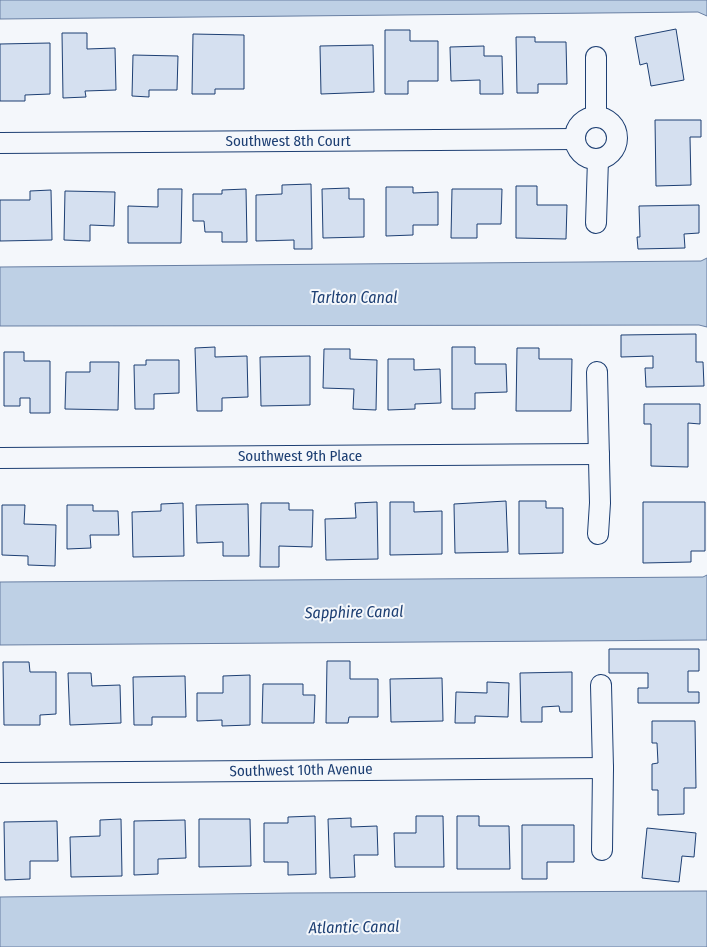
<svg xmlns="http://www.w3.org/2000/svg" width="707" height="947" viewBox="0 0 707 947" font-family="'Fira Sans Condensed',sans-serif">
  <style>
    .water { fill: #bed0e5; stroke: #687fa3 }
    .building { fill: #d5e0f0; stroke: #1d3f73 }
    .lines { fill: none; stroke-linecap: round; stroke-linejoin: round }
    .minor-casing { stroke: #1d3f73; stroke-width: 22 }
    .minor { stroke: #f4f7fb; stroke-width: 20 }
    .labels { text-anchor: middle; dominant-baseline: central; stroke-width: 4; stroke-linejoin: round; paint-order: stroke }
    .street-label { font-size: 15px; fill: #1d3f73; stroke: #f4f7fb }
    .water-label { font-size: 16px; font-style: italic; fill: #1d3f73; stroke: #f4f7fb }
  </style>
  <rect width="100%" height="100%" fill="#f4f7fb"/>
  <g class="water">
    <polygon points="0,0 707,0 707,16 698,12 0,19"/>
    <polygon points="707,258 707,327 699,325 0,326 0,267 701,261"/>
    <polygon points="707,575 707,640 0,645 0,582 703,577"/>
    <polygon points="707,891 707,947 0,947 0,897 291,893"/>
  </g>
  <g class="building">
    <polygon points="676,29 684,80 651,86 647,63 640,65 635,37"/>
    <polygon points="385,30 410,30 410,41 438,41 438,81 408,81 408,94 385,94"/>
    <polygon points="62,33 87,33 87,49 115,48 116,90 85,91 86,97 63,98"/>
    <polygon points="193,34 244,35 244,89 215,89 215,94 192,94"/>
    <polygon points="516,37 535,37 535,42 566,42 567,84 538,84 538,93 517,93"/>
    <polygon points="50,43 50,94 25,95 25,101 0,101 0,44"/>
    <polygon points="373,45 374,92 321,94 320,46"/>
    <polygon points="484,46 484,56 502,56 503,94 480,94 480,80 451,81 450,47"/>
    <polygon points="133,55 178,56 177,90 149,90 149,97 132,96"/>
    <polygon points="655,120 701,120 701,137 690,137 691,185 656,186"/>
    <polygon points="311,184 312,249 294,249 294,240 256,241 256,195 282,194 282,185"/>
    <polygon points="516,186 537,186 537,205 567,205 566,239 516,238"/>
    <polygon points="386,187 413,187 413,193 438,192 438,225 413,225 413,235 386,236"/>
    <polygon points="349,188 349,199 364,199 364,237 323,238 322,189"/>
    <polygon points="158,189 182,189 181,243 128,243 128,206 158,207"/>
    <polygon points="246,189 247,242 222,242 222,232 205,232 204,221 193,221 193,194 222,194 222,190"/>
    <polygon points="452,189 502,189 501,224 477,224 477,238 451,238"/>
    <polygon points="51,190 52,240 0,241 0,200 30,200 30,191"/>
    <polygon points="65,191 115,192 114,226 90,225 90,241 64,240"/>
    <polygon points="699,205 699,233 684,234 685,248 638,249 637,237 640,237 639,206"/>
    <polygon points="696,334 696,362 703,362 704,386 646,387 645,368 653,368 653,356 621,357 621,335"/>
    <polygon points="215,347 215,357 247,356 248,397 222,398 222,411 197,411 195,348"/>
    <polygon points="452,347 475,347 475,364 506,364 507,392 475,393 475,409 452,409"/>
    <polygon points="517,348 539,348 539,359 572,359 571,411 516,411"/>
    <polygon points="324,349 350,349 350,359 377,360 376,410 353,409 354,389 323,388"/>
    <polygon points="4,352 24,352 24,361 50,361 50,413 30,413 30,398 20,398 20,406 4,406"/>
    <polygon points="310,356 310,405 261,406 260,357"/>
    <polygon points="388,359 414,359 414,370 440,369 441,403 415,404 415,409 388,410"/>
    <polygon points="146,360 179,360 179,393 154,394 154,409 135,409 134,365 146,365"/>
    <polygon points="90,362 119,362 118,410 65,409 66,372 90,372"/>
    <polygon points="644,404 700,404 700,424 688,423 688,467 651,466 651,424 644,424"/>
    <polygon points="506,501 508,552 455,553 454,504"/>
    <polygon points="519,501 546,501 546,508 563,508 563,553 519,554"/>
    <polygon points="377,502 378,559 326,560 325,519 356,518 355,503"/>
    <polygon points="390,502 414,502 414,512 442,511 442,554 390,555"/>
    <polygon points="643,502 705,502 705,551 691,551 691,562 643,563"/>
    <polygon points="183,503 184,556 133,557 132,512 161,511 161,504"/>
    <polygon points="261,503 289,503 289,510 313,510 312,547 279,546 279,567 260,567"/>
    <polygon points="248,504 249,556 223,556 223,542 197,543 196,505"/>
    <polygon points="2,505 25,505 24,524 56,525 55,566 28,565 28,556 2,555"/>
    <polygon points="67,505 93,505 93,511 118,511 119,535 90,535 91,548 67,549"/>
    <polygon points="609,649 699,649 699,671 688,671 688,692 699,692 699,703 638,703 638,688 648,688 648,673 609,673"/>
    <polygon points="327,661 350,661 350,679 378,679 378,717 349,717 348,723 326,723"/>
    <polygon points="3,662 29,662 30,672 56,672 56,714 40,715 40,725 4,725"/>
    <polygon points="572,672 572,712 560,712 559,706 542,707 542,722 521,722 520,673"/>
    <polygon points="68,673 91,673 92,686 120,685 121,723 70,725"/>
    <polygon points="250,675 250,725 222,726 222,720 197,721 197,693 223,693 223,676"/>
    <polygon points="185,676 186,717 152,717 152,725 134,725 133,677"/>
    <polygon points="442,678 443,721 391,722 390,679"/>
    <polygon points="487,682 509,683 508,717 475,716 475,723 455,723 456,692 487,693"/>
    <polygon points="263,684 303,684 303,695 315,695 314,723 262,723"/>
    <polygon points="652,721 695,721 696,788 684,788 684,814 658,815 658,790 652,790 652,764 658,763 657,743 652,743"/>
    <polygon points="315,816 316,874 288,875 288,862 264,862 264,823 288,823 288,817"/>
    <polygon points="416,816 443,816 444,867 395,867 394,833 416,833"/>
    <polygon points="457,816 479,816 479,826 509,826 510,869 457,869"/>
    <polygon points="351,818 351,827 377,826 378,855 354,855 355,877 330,878 328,819"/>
    <polygon points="121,819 122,876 71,877 70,837 100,836 100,820"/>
    <polygon points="199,819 250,819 251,866 199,867"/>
    <polygon points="185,820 186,858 158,859 158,874 134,875 134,821"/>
    <polygon points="57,821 58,861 30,861 30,879 5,880 4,822"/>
    <polygon points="522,825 574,825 574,862 547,862 547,879 522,879"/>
    <polygon points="647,828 696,833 694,857 682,856 679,882 642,878"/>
  </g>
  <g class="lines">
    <g class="minor-casing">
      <g id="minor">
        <polyline points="596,57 596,117"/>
        <circle cx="596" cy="138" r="21"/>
        <polyline points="0,143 575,139"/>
        <polyline points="596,223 598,159"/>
        <polyline points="597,372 600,503 598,534"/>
        <polyline points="0,458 599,454"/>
        <polyline points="601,685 603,768 602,850"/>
        <polyline points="0,773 603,768"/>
      </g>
    </g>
    <use href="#minor" class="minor"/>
  </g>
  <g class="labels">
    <g class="street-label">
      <text x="288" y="141">Southwest 8th Court</text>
      <text x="300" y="456">Southwest 9th Place</text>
      <text transform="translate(301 770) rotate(-1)">Southwest 10th Avenue</text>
    </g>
    <g class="water-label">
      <text x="354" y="297">Tarlton Canal</text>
      <text transform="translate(354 612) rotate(-1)">Sapphire Canal</text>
      <text transform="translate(354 927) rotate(-1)">Atlantic Canal</text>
    </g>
  </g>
</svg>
